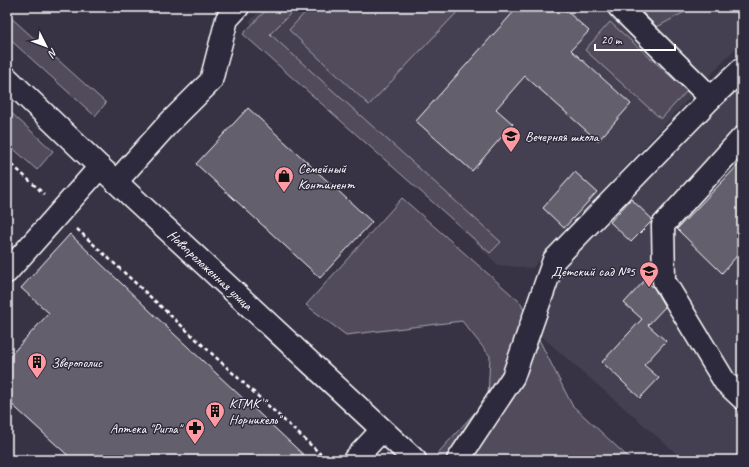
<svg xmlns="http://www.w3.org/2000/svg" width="749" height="467" viewBox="0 0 749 467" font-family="Caveat,sans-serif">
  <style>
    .built { fill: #444051 }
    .green { fill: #514c5c; stroke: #a8a6ae }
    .building { fill: #635f6d; stroke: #fff }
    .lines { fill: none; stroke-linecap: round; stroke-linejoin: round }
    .minor-casing { stroke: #fff; stroke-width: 25 }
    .path { stroke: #fff; stroke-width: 2.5; stroke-dasharray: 4 3; stroke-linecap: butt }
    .minor { stroke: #2f2a3d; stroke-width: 22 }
    .labels { text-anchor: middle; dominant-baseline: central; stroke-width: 3; stroke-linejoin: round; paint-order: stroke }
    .poi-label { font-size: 14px; fill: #fff; stroke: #2f2a3d; text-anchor: start }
    .street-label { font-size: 14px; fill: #fff; stroke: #2f2a3d }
  </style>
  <rect width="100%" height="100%" fill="#373345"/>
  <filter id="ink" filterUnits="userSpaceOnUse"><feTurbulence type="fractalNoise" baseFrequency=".025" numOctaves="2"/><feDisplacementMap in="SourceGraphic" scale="8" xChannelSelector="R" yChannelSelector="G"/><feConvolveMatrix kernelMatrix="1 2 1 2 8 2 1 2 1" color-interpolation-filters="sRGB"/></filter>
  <g filter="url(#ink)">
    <g class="built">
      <polygon points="264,7 742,7 742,41 532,268 498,265 249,22"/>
      <polygon points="742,83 742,460 684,460 539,334 574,241"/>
    </g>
    <g class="green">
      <polygon points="7,7 15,7 8,15 106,103 95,116 7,37"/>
      <polygon points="269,7 297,7 270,34 501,242 490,253 243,34"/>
      <polygon points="310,7 462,7 369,105 289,30"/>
      <polygon points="637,7 694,7 657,27"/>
      <polygon points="610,22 687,91 661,119 585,50"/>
      <polygon points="7,109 53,151 37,170 7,143"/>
      <polygon points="402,198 520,302 572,405 631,460 444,460 437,454 488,398 490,356 462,321 346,335 306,305"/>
    </g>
    <g class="building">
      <polygon points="518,7 562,7 589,31 571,50 631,104 598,141 525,76 496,109 513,124 472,171 416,121"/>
      <polygon points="248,108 372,222 320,278 196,164"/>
      <polygon points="742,161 742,250 722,273 677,229"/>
      <polygon points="575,172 597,192 564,228 543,208"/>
      <polygon points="631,199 653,220 631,242 610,222"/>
      <polygon points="70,234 173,333 309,460 73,460 7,400 7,359 49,313 21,288"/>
      <polygon points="645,280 654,288 665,307 648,325 666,341 644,365 659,378 640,398 602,362 642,319 624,303"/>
    </g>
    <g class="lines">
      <g class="minor-casing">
        <g id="minor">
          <polyline points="619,7 711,98"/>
          <polyline points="7,78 100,167 415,460"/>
          <polyline points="742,138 663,225 664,281 725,382 742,398"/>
          <polyline points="116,182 167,125 211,81 227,19 238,7"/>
          <polyline points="7,272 100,167"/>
          <polyline points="354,460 382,430"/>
          <polyline points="458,460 513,377 554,260 711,98 742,69"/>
        </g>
      </g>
      <g class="path">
        <polyline points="7,160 44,194"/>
        <polyline points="77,229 327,460"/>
      </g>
      <use href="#minor" class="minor"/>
    </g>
  </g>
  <defs>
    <g id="school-pin" transform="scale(1)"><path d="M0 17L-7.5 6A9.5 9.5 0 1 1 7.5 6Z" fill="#ff9aa2" stroke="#2f2a3d"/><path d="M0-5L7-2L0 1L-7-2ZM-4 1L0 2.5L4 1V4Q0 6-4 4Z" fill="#111"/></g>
    <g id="shop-pin" transform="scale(1)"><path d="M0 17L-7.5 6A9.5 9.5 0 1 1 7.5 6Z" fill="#ff9aa2" stroke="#2f2a3d"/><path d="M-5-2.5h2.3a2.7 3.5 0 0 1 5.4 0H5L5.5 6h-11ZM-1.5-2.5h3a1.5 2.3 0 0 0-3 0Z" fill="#111"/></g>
    <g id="building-pin" transform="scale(1)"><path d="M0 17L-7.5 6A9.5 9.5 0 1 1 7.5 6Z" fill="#ff9aa2" stroke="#2f2a3d"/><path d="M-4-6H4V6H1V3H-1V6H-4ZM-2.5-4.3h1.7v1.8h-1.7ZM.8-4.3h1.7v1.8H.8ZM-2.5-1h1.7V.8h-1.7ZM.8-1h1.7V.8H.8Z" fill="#111"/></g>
    <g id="pharmacy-pin" transform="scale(1)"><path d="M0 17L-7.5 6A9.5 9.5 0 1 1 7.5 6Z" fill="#ff9aa2" stroke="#2f2a3d"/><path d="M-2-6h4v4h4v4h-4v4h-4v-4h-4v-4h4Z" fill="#111"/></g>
  </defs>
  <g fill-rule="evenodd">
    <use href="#school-pin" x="511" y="136"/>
    <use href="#shop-pin" x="284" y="176"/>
    <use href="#school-pin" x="649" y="271"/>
    <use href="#building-pin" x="37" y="362"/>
    <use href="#building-pin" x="215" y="411"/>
    <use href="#pharmacy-pin" x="195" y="428"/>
  </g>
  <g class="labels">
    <g class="poi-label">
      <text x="525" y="136">Вечерняя школа</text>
      <text x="298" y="168">Семейный<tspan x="298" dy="16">Континент</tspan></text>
      <text x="635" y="271" text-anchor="end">Детский сад №5</text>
      <text x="51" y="362">Зверополис</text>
      <text x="229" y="403">КГМК "<tspan x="229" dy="16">Норникель"</tspan></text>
      <text x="181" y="428" text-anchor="end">Аптека "Ригла"</text>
    </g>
    <g class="street-label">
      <text transform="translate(210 270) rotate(43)">Новопроложенная улица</text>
    </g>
  </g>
  <rect width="749" height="467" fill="none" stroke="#2f2a3d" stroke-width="24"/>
  <rect x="12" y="12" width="725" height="443" fill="none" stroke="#fff" stroke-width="1.5" filter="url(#ink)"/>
  <g transform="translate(46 46) rotate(132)" stroke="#2f2a3d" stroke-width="3" paint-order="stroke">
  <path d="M0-3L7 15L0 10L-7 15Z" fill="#ffffff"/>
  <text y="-6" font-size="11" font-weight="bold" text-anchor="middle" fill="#ffffff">N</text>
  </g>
  <path d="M595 44v6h80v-6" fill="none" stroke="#ffffff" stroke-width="2"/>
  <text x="601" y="44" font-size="12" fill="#ffffff" stroke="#2f2a3d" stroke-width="3" paint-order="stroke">20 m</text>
</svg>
